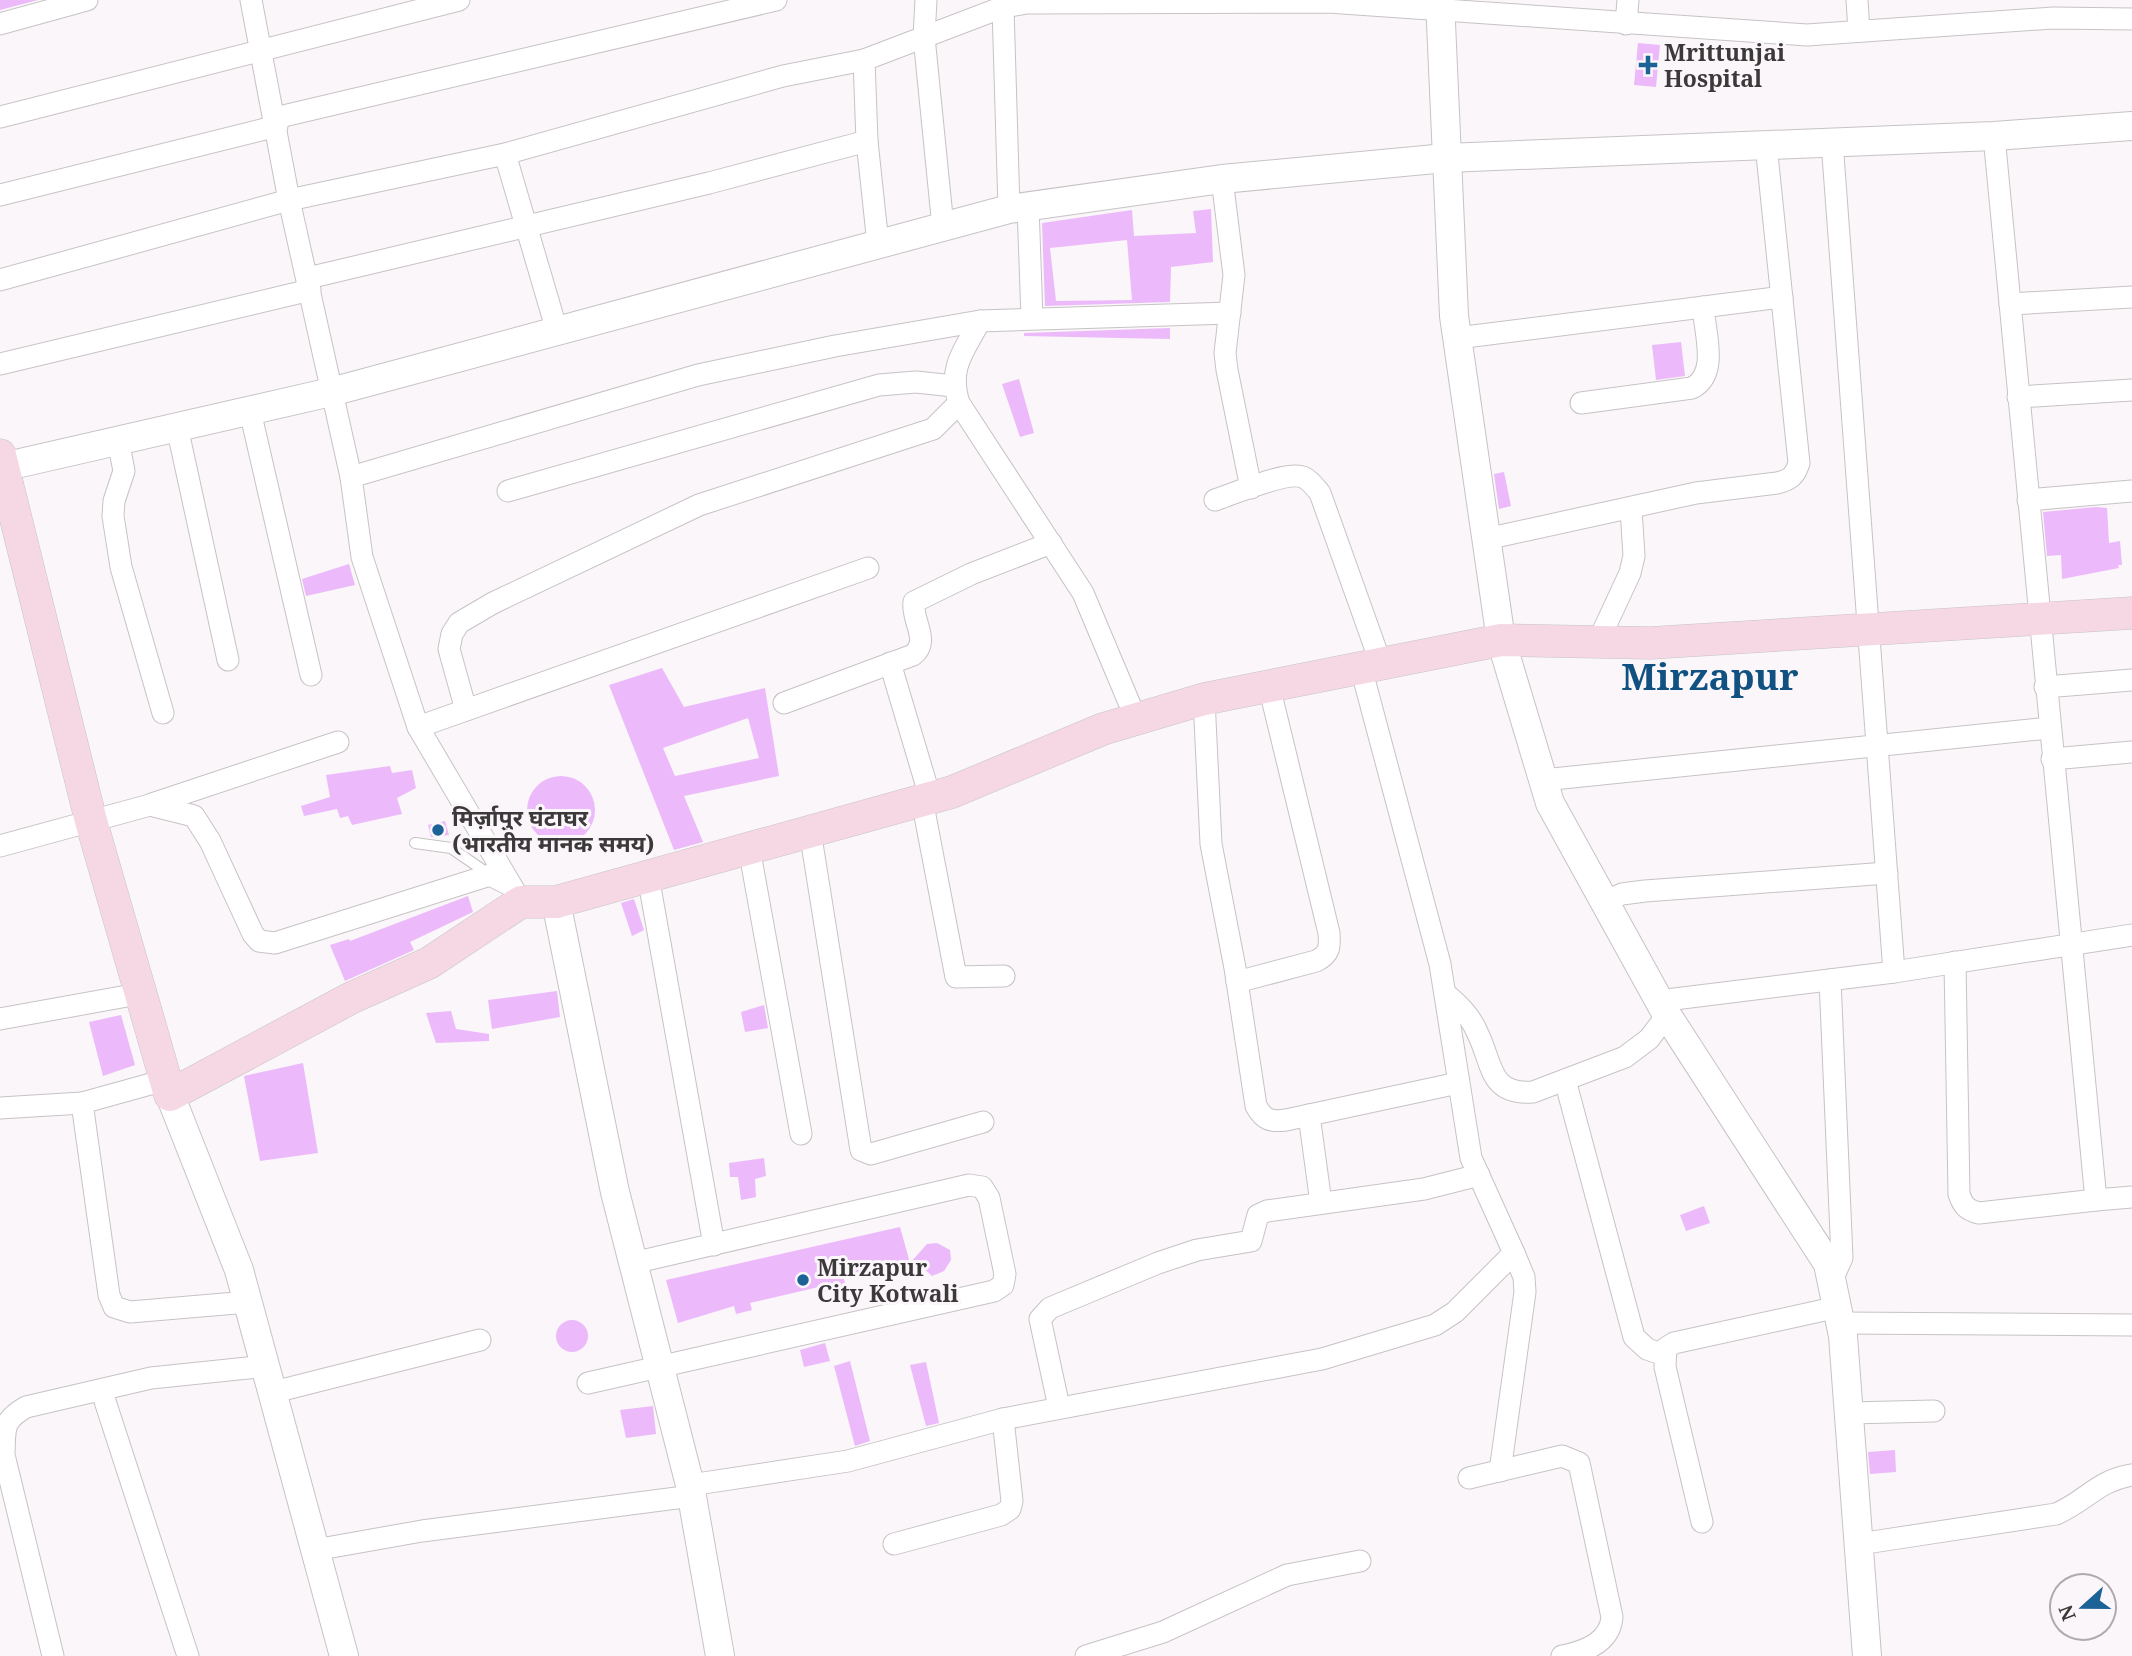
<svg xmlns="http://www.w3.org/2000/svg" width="2132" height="1656" viewBox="0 0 2132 1656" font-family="'Noto Serif','Noto Sans Devanagari',serif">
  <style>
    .building { fill: #ecbafa; fill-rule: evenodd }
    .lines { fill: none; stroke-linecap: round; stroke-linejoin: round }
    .service-casing { stroke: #c7c3c5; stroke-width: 12 }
    .minor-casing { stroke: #c7c3c5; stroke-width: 23 }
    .tertiary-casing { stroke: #c7c3c5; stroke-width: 30 }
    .secondary-casing { stroke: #c7c3c5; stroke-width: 33 }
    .service { stroke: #fff; stroke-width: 10 }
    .minor { stroke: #fff; stroke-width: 21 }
    .tertiary { stroke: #fff; stroke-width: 28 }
    .secondary { stroke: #f5d8e4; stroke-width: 32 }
    .poi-dot { fill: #1d6297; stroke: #faf6f9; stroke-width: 2.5 }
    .labels { text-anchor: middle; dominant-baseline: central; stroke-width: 6; stroke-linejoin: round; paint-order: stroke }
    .poi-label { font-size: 23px; font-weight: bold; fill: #3b393a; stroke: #faf6f9; text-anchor: start }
    .town-label { font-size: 37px; font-weight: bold; fill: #105181; stroke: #faf6f9 }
  </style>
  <rect width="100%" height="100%" fill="#faf6f9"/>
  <g class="building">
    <polygon points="0,0 38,0 0,10"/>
    <polygon points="1638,43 1660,45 1656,87 1634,85"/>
    <path d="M1211 209 1213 262 1171 267 1170 302 1045 306 1042 223 1132 210 1134 236 1196 233 1193 211ZM1127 240 1132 300 1056 301 1050 248Z"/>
    <polygon points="1170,328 1170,339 1024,336 1024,333"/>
    <polygon points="1681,342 1685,376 1656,380 1652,345"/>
    <polygon points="1019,379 1034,433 1020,437 1002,384"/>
    <polygon points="1504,472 1511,506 1499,509 1494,474"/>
    <polygon points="2096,507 2107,508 2109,543 2120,541 2122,565 2118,565 2119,568 2062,579 2061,555 2047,556 2043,512"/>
    <polygon points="349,564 355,585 306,596 302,579"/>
    <path d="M662 668 684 707 765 688 779 776 684 796 703 842 674 850 609 685ZM748 718 759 758 675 776 663 748Z"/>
    <polygon points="390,766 392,773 412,770 416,788 397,798 402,814 352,825 348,816 340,818 337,809 304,816 301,806 330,797 326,775"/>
    <circle cx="561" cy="810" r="34"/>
    <polygon points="445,821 449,835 431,837 428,825"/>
    <polygon points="468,896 473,912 410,942 414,950 345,981 330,945 349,939 350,941"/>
    <polygon points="634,899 644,930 632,936 621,903"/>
    <polygon points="557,991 560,1017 492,1029 488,1000"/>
    <polygon points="764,1005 768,1028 745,1032 741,1012"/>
    <polygon points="451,1011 456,1029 489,1034 489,1041 436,1043 426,1013"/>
    <polygon points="121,1015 135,1065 103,1076 89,1022"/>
    <polygon points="303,1063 318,1153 260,1161 244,1076"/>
    <polygon points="764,1158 766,1176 755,1179 756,1197 741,1200 738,1177 730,1177 729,1163"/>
    <polygon points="1704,1206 1710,1223 1686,1231 1680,1215"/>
    <polygon points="900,1227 910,1263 927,1244 937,1243 950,1250 951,1260 944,1271 932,1276 922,1267 895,1276 890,1263 844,1278 845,1284 824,1292 823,1286 750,1303 752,1310 736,1314 734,1306 678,1323 666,1280"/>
    <circle cx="572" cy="1336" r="16"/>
    <polygon points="825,1343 830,1361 804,1367 800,1350"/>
    <polygon points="850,1361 870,1441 855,1446 834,1366"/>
    <polygon points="926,1362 939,1423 926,1426 910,1365"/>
    <polygon points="653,1406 656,1434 626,1438 620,1410"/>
    <polygon points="1895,1450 1896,1472 1870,1474 1868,1452"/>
  </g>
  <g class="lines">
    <g class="service-casing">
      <polyline id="service" points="415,843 451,848 490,875"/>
    </g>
    <g class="minor-casing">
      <g id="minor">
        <polyline points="251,0 289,200 351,477 362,557 418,727 521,902"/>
        <polyline points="926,0 924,37 943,227"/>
        <polyline points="1857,0 1859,31"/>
        <polyline points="1003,7 1009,209"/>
        <polyline points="0,24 87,0"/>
        <polyline points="1626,24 1628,0"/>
        <polyline points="864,60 867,141 878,244"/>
        <polyline points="0,117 459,0"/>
        <polyline points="275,118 776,0"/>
        <polyline points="1994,136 2096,1200 2132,1197"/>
        <polyline points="1832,142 1894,972"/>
        <polyline points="505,154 557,331"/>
        <polyline points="1222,179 1234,275 1225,353 1227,370 1251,488"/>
        <polyline points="0,195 277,126"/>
        <polyline points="1028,206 1032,318"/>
        <polyline points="308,278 709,183 867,141"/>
        <polyline points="0,280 289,200 505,154 783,76 864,60 1003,7 1027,3 1328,2 1807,35 2053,18 2132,19"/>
        <polyline points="2010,304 2132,297"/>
        <path d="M980 321C963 352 948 368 959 403L1083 593 1136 719"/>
        <polyline points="1457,338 1782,297"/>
        <polyline points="0,364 310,290"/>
        <polyline points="2018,397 2132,390"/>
        <path d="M1581 403 1692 388C1719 374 1705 334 1703 307"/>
        <polyline points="250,411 311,675"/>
        <polyline points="177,427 228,660"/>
        <polyline points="118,440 124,471 114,501 113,516 121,567 163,713"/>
        <polyline points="351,477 698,375 835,346 980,321 1230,313"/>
        <polyline points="508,491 879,385 916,382 954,386"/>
        <path d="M1215 500C1233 494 1286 471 1303 477 1310 480 1315 487 1320 493L1381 664"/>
        <polyline points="2028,500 2132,491"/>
        <path d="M1486 539 1696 493 1777 483C1790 480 1795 476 1799 463L1766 145"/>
        <polyline points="1598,642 1630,573 1634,556 1631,509"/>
        <polyline points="890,663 930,797"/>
        <polyline points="2045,687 2132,680"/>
        <path d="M1204 699 1211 844 1235 968 1256 1106C1264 1120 1270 1122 1286 1120L1458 1083"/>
        <path d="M784 703 913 655C931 641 911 620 914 602L971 574 1051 543"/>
        <polyline points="466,710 449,649 452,634 459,623 493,603 699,505 933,429 959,403"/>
        <polyline points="418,727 868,568"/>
        <polyline points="2052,759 2132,752"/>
        <polyline points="1543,780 2049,728"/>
        <polyline points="922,800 956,977 1004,976"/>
        <polyline points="152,804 338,742"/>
        <polyline points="810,831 861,1150 871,1154 983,1122"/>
        <polyline points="0,846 150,805 194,816 210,841 253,934 259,941 275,943 490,875 510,885"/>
        <polyline points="749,848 801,1134"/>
        <polyline points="648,876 714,1245"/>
        <polyline points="1604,902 1622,894 1645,891 1887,873"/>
        <path d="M1955 962 1959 1194C1963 1206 1967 1210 1979 1213L2096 1200"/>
        <polyline points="1830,980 1842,1258 1832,1280"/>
        <path d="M1237 982 1316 961C1330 954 1330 947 1329 933L1269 686"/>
        <path d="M1447 995C1460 1006 1471 1017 1478 1034 1493 1065 1489 1095 1533 1092L1625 1057 1649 1039 1667 1015"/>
        <polyline points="1658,1001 1894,972 2132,935"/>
        <polyline points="0,1019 138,994"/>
        <polyline points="1565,1080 1634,1337 1647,1349 1664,1355"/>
        <polyline points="82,1103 109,1295 114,1307 130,1312 248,1302"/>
        <polyline points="0,1108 82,1103 165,1080"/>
        <polyline points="1309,1115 1321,1203"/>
        <polyline points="1841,1323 2132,1325"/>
        <polyline points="588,1383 994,1291 1003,1285 1005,1274 989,1198 982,1187 969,1185 633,1263"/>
        <polyline points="102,1392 188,1656"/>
        <polyline points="274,1392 480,1340"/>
        <polyline points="1059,1407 1040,1319 1050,1308 1158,1263 1197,1250 1251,1241 1258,1215 1267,1211 1424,1189 1479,1175"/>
        <polyline points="1849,1413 1934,1411"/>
        <polyline points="1500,1471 1525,1292 1524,1277 1514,1253"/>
        <path d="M1469 1478 1562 1456 1579 1463 1612 1617C1610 1643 1584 1652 1562 1656"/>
        <polyline points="690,1485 848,1461 1003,1419 1322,1359 1435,1325 1455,1312 1514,1253 1471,1158 1440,964 1361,668"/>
        <polyline points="1702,1522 1665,1367 1666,1348 1674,1343 1838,1307"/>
        <polyline points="894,1544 1001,1515 1010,1509 1012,1501 1003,1419"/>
        <path d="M1859 1544 2056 1514C2085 1502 2098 1480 2132 1475"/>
        <polyline points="315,1550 422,1531 692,1496"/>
        <path d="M53 1656 4 1455C5 1428 2 1421 26 1407L151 1378 267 1366"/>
        <polyline points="1086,1656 1163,1632 1287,1575 1360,1561"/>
      </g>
    </g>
    <g class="tertiary-casing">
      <g id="tertiary">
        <polyline points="1440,0 1454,316 1501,640 1550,803 1667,1015 1828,1264 1843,1336 1867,1656"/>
        <polyline points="3,467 331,392 1009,209 1222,179 1446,158 1994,136 2132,126"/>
        <polyline points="556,902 615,1192 690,1485 720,1656"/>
        <polyline points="170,1095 239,1270 344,1656"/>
      </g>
    </g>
    <g class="secondary-casing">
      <polyline id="secondary" points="0,455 91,821 170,1095 351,998 429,963 521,902 556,902 952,792 1103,729 1204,699 1501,640 1650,643 2132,613"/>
    </g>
    <use href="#service" class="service"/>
    <use href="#minor" class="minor"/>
    <use href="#tertiary" class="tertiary"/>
    <use href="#secondary" class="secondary"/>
  </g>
  <g class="poi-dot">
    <path d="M1644.5 54.5h7v7h7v7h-7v7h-7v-7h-7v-7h7z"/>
    <circle cx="438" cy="830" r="7"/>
    <circle cx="803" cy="1280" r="7"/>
  </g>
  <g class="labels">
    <g class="poi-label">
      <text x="1664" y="52">Mrittunjai<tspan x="1664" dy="26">Hospital</tspan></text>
      <text x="452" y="817">मिर्ज़ापुर घंटाघर<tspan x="452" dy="26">(भारतीय मानक समय)</tspan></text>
      <text x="817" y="1267">Mirzapur<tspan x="817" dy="26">City Kotwali</tspan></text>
    </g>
    <g class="town-label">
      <text x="1710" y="675">Mirzapur</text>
    </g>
  </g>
  <g transform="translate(2083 1607) rotate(249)"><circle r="33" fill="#faf6f9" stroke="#aeaaad" stroke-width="2"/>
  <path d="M0-5L12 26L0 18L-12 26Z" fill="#1d6297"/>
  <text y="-10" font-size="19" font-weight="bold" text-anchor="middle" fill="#3b393a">N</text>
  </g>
</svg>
